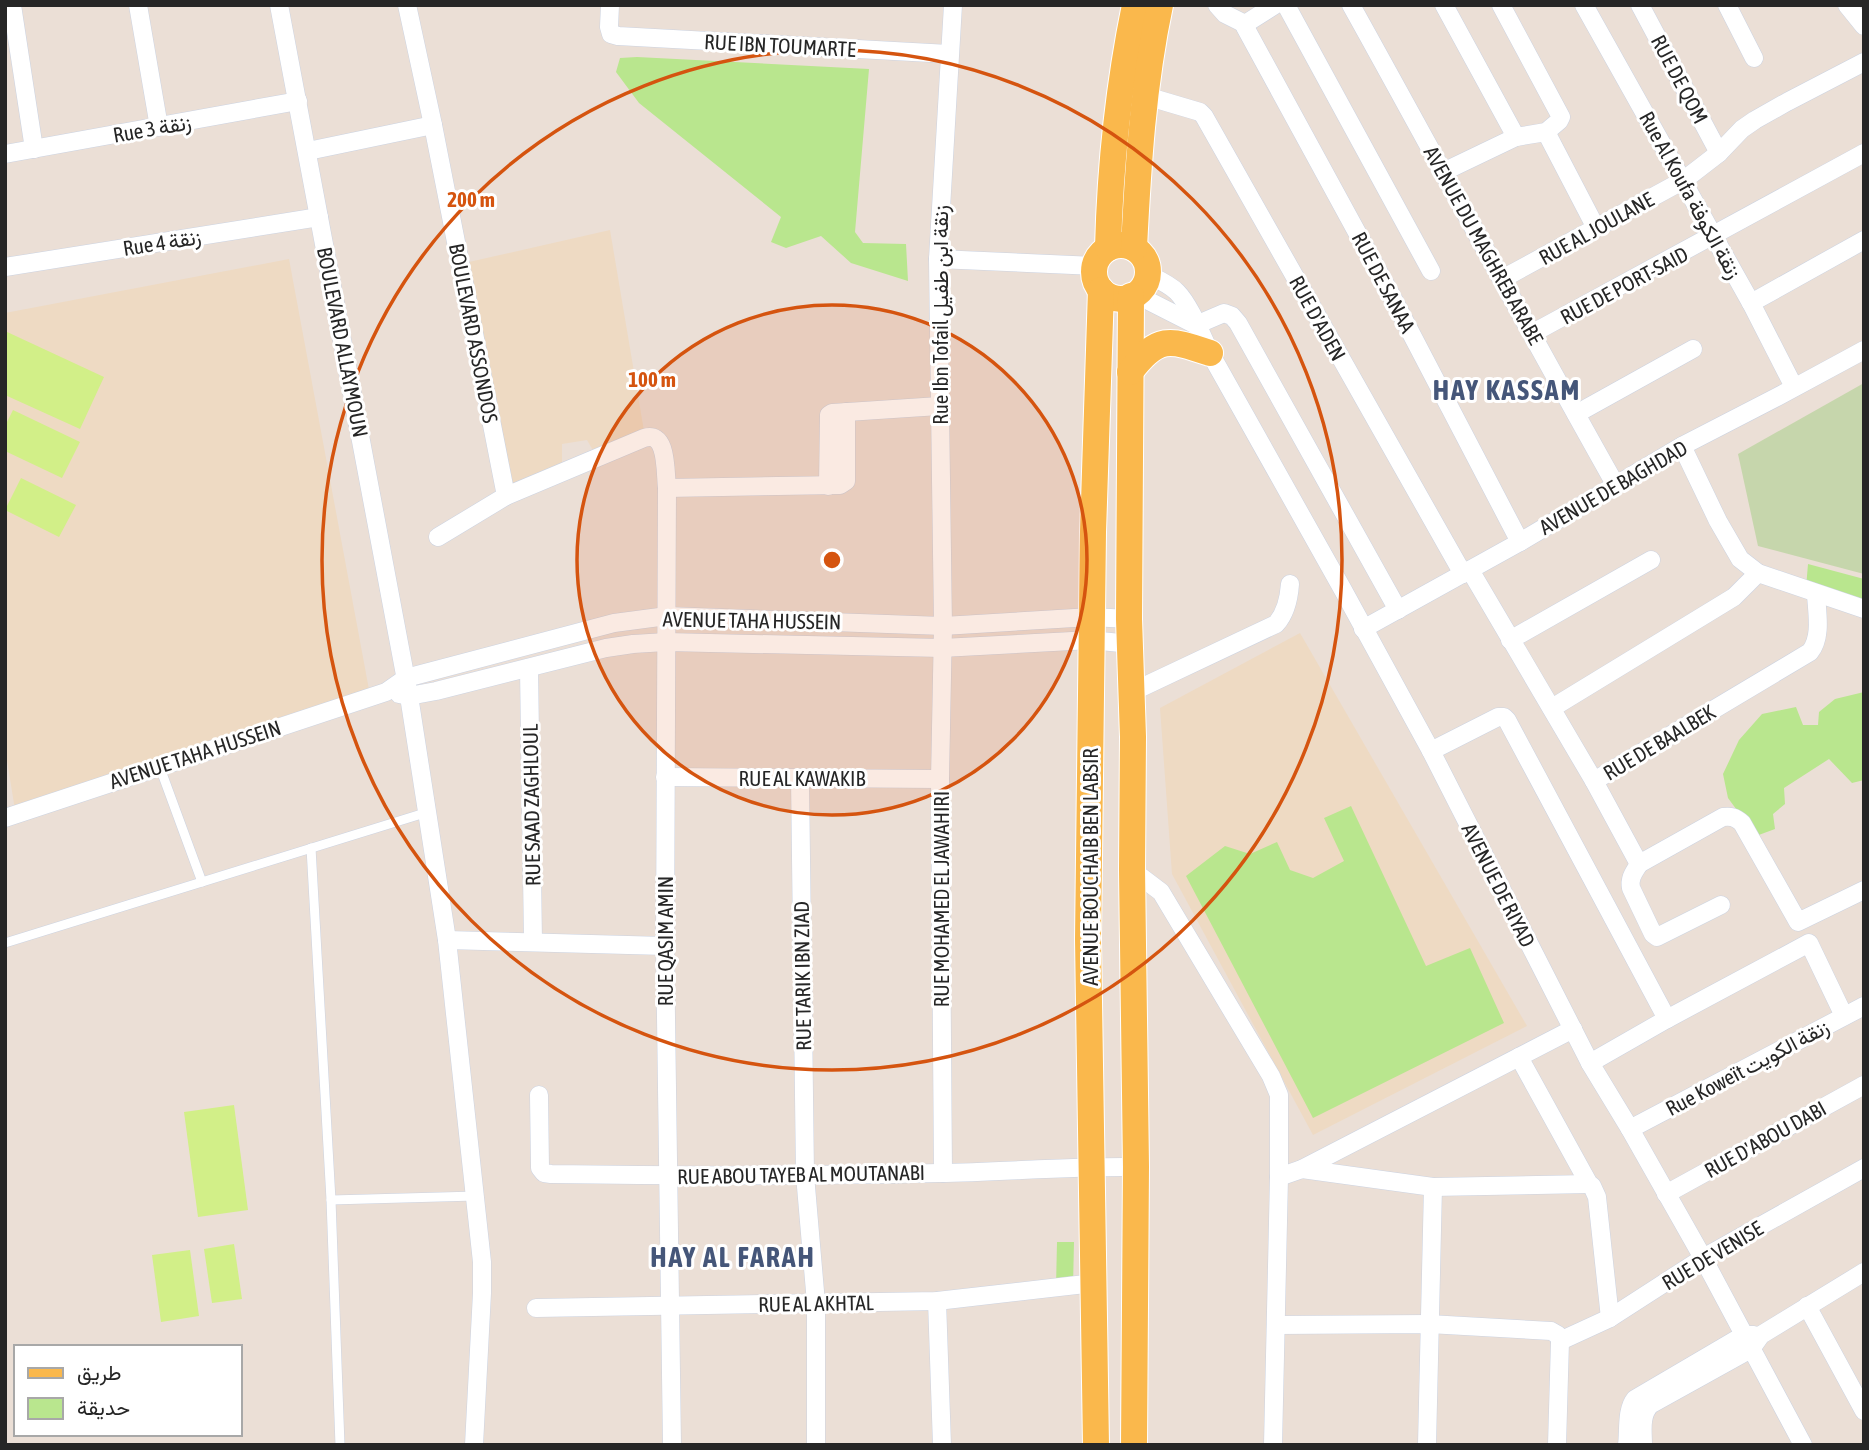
<svg xmlns="http://www.w3.org/2000/svg" width="1869" height="1450" viewBox="0 0 1869 1450" font-family="'Asap Condensed',Vazirmatn,sans-serif">
  <style>
    .education { fill: #eedac3 }
    .green { fill: #b9e68e }
    .cemetery { fill: #c6d6ac }
    .pitch { fill: #d2ef88 }
    .lines { fill: none; stroke-linecap: round; stroke-linejoin: round }
    .lane-casing { stroke: #ccd3e1; stroke-width: 10 }
    .street-casing { stroke: #ccd3e1; stroke-width: 19 }
    .primary-casing { stroke: #fff; stroke-width: 28 }
    .lane { stroke: #fff; stroke-width: 9 }
    .street { stroke: #fff; stroke-width: 18 }
    .primary { stroke: #fab84c; stroke-width: 26 }
    .ring { fill: none; stroke: #d5540f; stroke-width: 3.5 }
    .labels { text-anchor: middle; dominant-baseline: central; stroke-width: 6; stroke-linejoin: round; paint-order: stroke }
    .street-label { font-size: 21px; fill: #262626; stroke: #fff }
    .district-label { font-size: 28px; font-weight: bold; letter-spacing: 2px; fill: #455679; stroke: #fff }
    .centre { fill: #d5540f; stroke: #fff; stroke-width: 3.5 }
    .ring-label { font-size: 21px; text-anchor: middle; font-weight: bold; fill: #d5540f; stroke: #fff; stroke-width: 6; stroke-linejoin: round; paint-order: stroke }
  </style>
  <rect width="100%" height="100%" fill="#ebdfd6"/>
  <g class="education">
    <polygon points="610,230 644,431 594,452 587,440 562,444 562,470 509,487 469,262"/>
    <polygon points="289,259 370,695 16,816 5,748 5,313"/>
    <polygon points="1300,633 1527,1026 1313,1135 1172,874 1160,708"/>
  </g>
  <g class="green">
    <polygon points="637,57 869,69 855,232 863,243 906,244 908,281 851,263 821,236 786,248 771,242 781,217 639,103 616,72 620,58"/>
    <polygon points="1808,564 1864,579 1864,600 1806,588"/>
    <polygon points="1864,692 1864,780 1852,783 1829,759 1784,788 1785,804 1773,814 1775,829 1756,836 1728,798 1723,774 1739,740 1762,714 1796,707 1803,725 1818,725 1819,712 1835,699"/>
    <polygon points="1351,806 1426,966 1470,948 1504,1023 1313,1118 1186,876 1225,846 1250,854 1277,842 1290,870 1313,878 1344,861 1324,818"/>
    <polygon points="1057,1242 1074,1242 1073,1287 1056,1287"/>
  </g>
  <polygon class="cemetery" points="1864,383 1864,574 1758,546 1738,454"/>
  <g class="pitch">
    <polygon points="5,331 104,377 80,429 5,395"/>
    <polygon points="13,410 80,442 62,478 5,451 5,426"/>
    <polygon points="21,478 76,505 59,537 5,510"/>
    <polygon points="234,1105 248,1210 198,1217 184,1112"/>
    <polygon points="234,1244 242,1299 212,1303 204,1249"/>
    <polygon points="190,1250 199,1316 161,1322 152,1255"/>
  </g>
  <g class="lines">
    <g class="lane-casing">
      <g id="lane">
        <polyline points="159,765 202,882"/>
        <polyline points="311,848 331,1200 340,1445"/>
        <polyline points="5,943 428,812"/>
        <polyline points="331,1200 476,1196"/>
      </g>
    </g>
    <g class="street-casing">
      <g id="street">
        <polyline points="12,5 34,149"/>
        <polyline points="138,5 159,127"/>
        <polyline points="279,5 409,696 447,940 482,1262 482,1293 474,1445"/>
        <polyline points="407,5 433,125 506,496"/>
        <polyline points="610,5 609,27 611,34 618,36 949,54"/>
        <polyline points="1217,5 1225,14 1245,24"/>
        <polyline points="1286,5 1431,271"/>
        <path d="M1351 5C1440 165 1526 326 1615 484"/>
        <polyline points="1444,5 1516,137"/>
        <polyline points="1584,5 1751,303 1794,387"/>
        <polyline points="1640,5 1719,153"/>
        <polyline points="1727,5 1754,58"/>
        <polyline points="1847,5 1864,26"/>
        <polyline points="1245,24 1245,27 1390,293 1520,542"/>
        <polyline points="1245,24 1275,5"/>
        <polyline points="1146,96 1200,112 1204,116 1463,574"/>
        <polyline points="1546,132 1596,228"/>
        <polyline points="308,151 433,125"/>
        <polyline points="5,154 298,101"/>
        <polyline points="1443,172 1516,137 1546,132 1559,121 1561,117 1501,5"/>
        <polyline points="938,259 1095,266"/>
        <polyline points="5,267 319,217"/>
        <path d="M1147 274C1157 279 1169 284 1177 292 1190 305 1202 336 1210 353L1343 590 1431 751 1590 1063 1630 1129 1703 1258 1803 1445"/>
        <polyline points="1502,279 1684,180 1719,153 1742,129 1755,120 1787,102 1864,62"/>
        <polyline points="1135,294 1196,325"/>
        <polyline points="1751,303 1864,240"/>
        <polyline points="1196,325 1224,313 1232,316 1238,323 1398,610"/>
        <polyline points="1533,333 1864,153"/>
        <polyline points="1576,414 1693,349"/>
        <polyline points="1682,446 1718,521 1740,559 1758,573 1864,609"/>
        <polyline points="828,486 829,415 832,413 939,406"/>
        <polyline points="667,488 840,485 846,481 846,412"/>
        <path d="M438 537 506 496 644 438C668 430 665 472 667 488L665 946 672 1445"/>
        <path d="M1470 570 1594 781 1810 652C1822 637 1817 613 1816 594"/>
        <polyline points="1363,629 1520,542 1682,446 1777,397 1864,350"/>
        <polyline points="1510,640 1651,560"/>
        <polyline points="529,668 533,941"/>
        <path d="M1132 692 1276 624C1286 613 1289 598 1290 584"/>
        <polyline points="399,694 409,696 436,691 606,648 633,644 666,642 942,648 1091,640 1130,644"/>
        <polyline points="1552,708 1734,597 1758,573"/>
        <polyline points="1431,751 1498,717 1504,717 1507,720 1667,1019"/>
        <polyline points="665,777 940,779"/>
        <polyline points="800,778 805,1175 816,1303 816,1445"/>
        <path d="M1594 781 1639 864 1723 817C1731 816 1735 817 1742 823L1798 922 1864 890"/>
        <polyline points="5,818 386,692 406,678 614,623 667,616 943,626 1091,617 1129,619"/>
        <path d="M1639 864C1634 872 1629 878 1631 888L1653 934 1657 937 1721 905"/>
        <polyline points="1132,870 1161,892 1271,1076 1279,1095 1279,1177 1273,1445"/>
        <polyline points="447,940 665,946"/>
        <polyline points="1519,1057 1589,1184 1592,1186 1597,1197 1610,1318"/>
        <polyline points="1590,1063 1667,1019 1809,943 1844,1016"/>
        <path d="M539 1095 540 1168 544 1173 551 1174C680 1176 810 1176 939 1173 1005 1172 1071 1166 1136 1167"/>
        <polyline points="1630,1129 1864,1006"/>
        <polyline points="1302,1169 1433,1187 1589,1184"/>
        <polyline points="943,1173 940,779 943,626 938,259 953,5"/>
        <polyline points="1279,1177 1302,1169 1573,1029"/>
        <polyline points="1666,1194 1864,1085"/>
        <polyline points="937,1301 942,1445"/>
        <polyline points="1807,1306 1864,1411"/>
        <polyline points="536,1308 937,1301 1094,1283"/>
        <polyline points="1276,1325 1429,1324 1551,1331 1558,1335 1560,1341 1557,1445"/>
        <polyline points="1560,1341 1610,1318 1703,1258 1864,1168"/>
        <polyline points="1427,1445 1433,1187"/>
        <path d="M1627 1445C1629 1431 1626 1410 1635 1399L1744 1335H1754"/>
        <path d="M1643 1445C1643 1431 1640 1416 1650 1405L1751 1349 1761 1335 1864 1272"/>
      </g>
    </g>
    <g class="primary-casing">
      <g id="primary">
        <circle cx="1121" cy="272" r="27"/>
        <path d="M1108 248C1110 169 1119 83 1135 5"/>
        <path d="M1134 248C1138 167 1143 85 1160 5"/>
        <polyline points="1131,296 1129,619 1133,737 1132,870 1136,1167 1134,1445"/>
        <path d="M1130 372C1158 335 1169 339 1210 353"/>
        <polyline points="1096,1445 1088,939 1093,532 1101,290"/>
      </g>
    </g>
    <use href="#lane" class="lane"/>
    <use href="#street" class="street"/>
    <use href="#primary" class="primary"/>
  </g>
  <circle cx="832" cy="560" r="255" fill="#d5540f" fill-opacity=".12"/>
  <g class="ring">
    <circle cx="832" cy="560" r="255"/>
    <circle cx="832" cy="560" r="510"/>
  </g>
  <g class="labels">
    <g class="street-label">
      <text transform="translate(780 45) rotate(3)">RUE IBN TOUMARTE</text>
      <text transform="translate(1680 79) rotate(62)">RUE DE QOM</text>
      <text transform="translate(152 128) rotate(-10)">Rue 3 زنقة</text>
      <text transform="translate(1691 195) rotate(61)">Rue Al Koufa زنقة الكوفة</text>
      <text transform="translate(1596 228) rotate(-29)">RUE AL JOULANE</text>
      <text transform="translate(162 242) rotate(-9)">Rue 4 زنقة</text>
      <text transform="translate(1484 245) rotate(61)">AVENUE DU MAGHREB ARABE</text>
      <text transform="translate(1384 282) rotate(62)">RUE DE SANAA</text>
      <text transform="translate(1624 285) rotate(-28)">RUE DE PORT-SAID</text>
      <text transform="translate(940 315) rotate(-90)">Rue Ibn Tofail زنقة ابن طفيل</text>
      <text transform="translate(1318 318) rotate(61)">RUE D'ADEN</text>
      <text transform="translate(474 333) rotate(79)">BOULEVARD ASSONDOS</text>
      <text transform="translate(343 342) rotate(79)">BOULEVARD ALLAYMOUN</text>
      <text transform="translate(1613 487) rotate(-30)">AVENUE DE BAGHDAD</text>
      <text transform="translate(752 620) rotate(1)">AVENUE TAHA HUSSEIN</text>
      <text transform="translate(1659 742) rotate(-31)">RUE DE BAALBEK</text>
      <text transform="translate(195 754) rotate(-18)">AVENUE TAHA HUSSEIN</text>
      <text x="802" y="778">RUE AL KAWAKIB</text>
      <text transform="translate(531 805) rotate(-91)">RUE SAAD ZAGHLOUL</text>
      <text transform="translate(1090 867) rotate(-90)">AVENUE BOUCHAIB BEN LABSIR</text>
      <text transform="translate(1499 885) rotate(63)">AVENUE DE RIYAD</text>
      <text transform="translate(941 899) rotate(-90)">RUE MOHAMED EL JAWAHIRI</text>
      <text transform="translate(665 941) rotate(-90)">RUE QASIM AMIN</text>
      <text transform="translate(802 976) rotate(-91)">RUE TARIK IBN ZIAD</text>
      <text transform="translate(1747 1067) rotate(-28)">Rue Koweït زنقة الكويت</text>
      <text transform="translate(1765 1139) rotate(-29)">RUE D'ABOU DABI</text>
      <text transform="translate(801 1174) rotate(-1)">RUE ABOU TAYEB AL MOUTANABI</text>
      <text transform="translate(1712 1255) rotate(-31)">RUE DE VENISE</text>
      <text transform="translate(816 1303) rotate(-1)">RUE AL AKHTAL</text>
    </g>
    <g class="district-label">
      <text x="1507" y="390">HAY KASSAM</text>
      <text x="733" y="1257">HAY AL FARAH</text>
    </g>
  </g>
  <circle cx="832" cy="560" r="10" class="centre"/>
  <g class="ring-label">
    <text x="471" y="207">200 m</text>
    <text x="652" y="387">100 m</text>
  </g>
  <rect width="1869" height="1450" fill="none" stroke="#262626" stroke-width="14"/>
  <rect x="14" y="1345" width="228" height="91" fill="#ffffff" stroke="#a8a8a8" stroke-width="2"/>
  <rect x="28" y="1368" width="35" height="10" fill="#fab84c" stroke="#a8a8a8" stroke-width="2"/>
  <text x="77" y="1380" font-size="21" fill="#262626">طريق</text>
  <rect x="28" y="1398" width="35" height="21" fill="#b9e68e" stroke="#a8a8a8" stroke-width="2"/>
  <text x="77" y="1415" font-size="21" fill="#262626">حديقة</text>
</svg>
